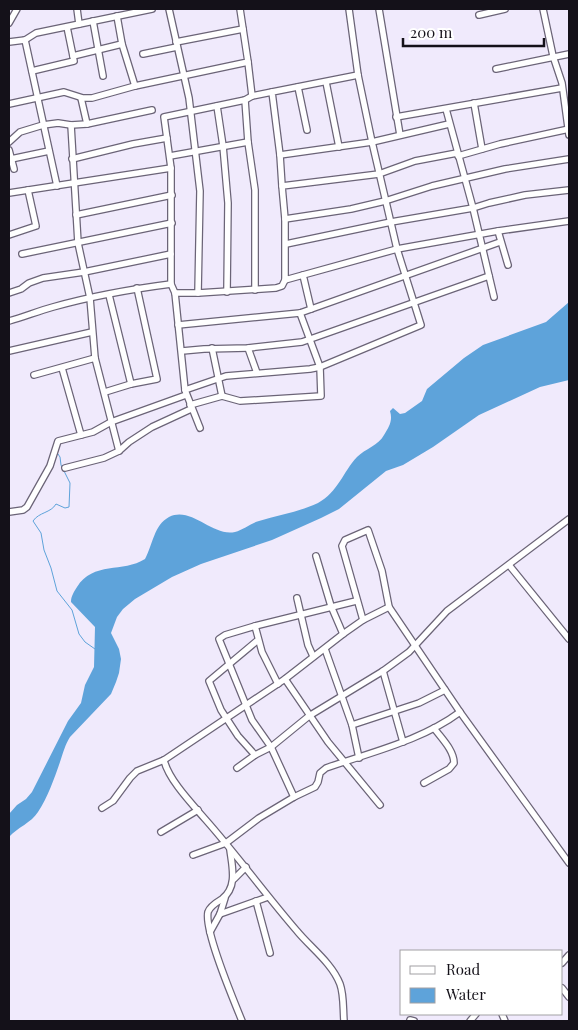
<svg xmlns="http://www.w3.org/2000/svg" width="578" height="1030" viewBox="0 0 578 1030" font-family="'Playfair Display',serif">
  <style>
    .water { fill: #5ea3da }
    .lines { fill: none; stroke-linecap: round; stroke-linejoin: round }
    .stream { stroke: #5ea3da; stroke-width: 1 }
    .street-casing { stroke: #6b6477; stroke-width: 8 }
    .street { stroke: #fff; stroke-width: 5.5 }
  </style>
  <rect width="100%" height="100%" fill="#f0eafc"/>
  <path class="water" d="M569 302V380L540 387 479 415 433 447 403 465 386 471 339 509 321 518 272 540 201 564 172 577 135 599 123 609 117 617 111 633 119 649 121 659 119 673 116 682 111 694 70 737C65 745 63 753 60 762 54 779 48 797 38 812 31 823 18 827 9 837V814L17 805 26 799 32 792 68 721 81 703 85 685 94 667 95 627 71 602C71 596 74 592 77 587 93 561 123 573 145 559 153 544 154 525 169 517 192 506 212 537 235 532 243 530 251 523 259 521 278 515 299 512 318 503 338 492 343 472 357 457 365 449 379 445 384 435 389 427 393 421 390 411L393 408 400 414 405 413 422 401 427 389 464 358 483 345 546 322Z"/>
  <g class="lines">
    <path class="stream" d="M58 454 60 457 61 465 70 483 69 507 65 508 56 504C51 513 39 512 33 521L41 533 44 550 51 568 57 591 72 610 79 634 85 642 95 649"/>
    <g class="street-casing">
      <g id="street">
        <polyline points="77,9 79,24"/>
        <polyline points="169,9 189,98 200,191 198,293"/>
        <polyline points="379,9 400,135"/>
        <polyline points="543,9 553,56 562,83 569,135"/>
        <polyline points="479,15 505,9"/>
        <polyline points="117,16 122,44 135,86"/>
        <polyline points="93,21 103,76"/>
        <polyline points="9,23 17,9"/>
        <polyline points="25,40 57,186"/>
        <polyline points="9,42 25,40 36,33 152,9"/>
        <polyline points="176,42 243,29"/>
        <polyline points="143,54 177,47"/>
        <polyline points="73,56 122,44"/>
        <polyline points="248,62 252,96 272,92"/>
        <polyline points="496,69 569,54"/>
        <polyline points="32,71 74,61 67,27"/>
        <polyline points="326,82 339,147"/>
        <polyline points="298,87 307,130"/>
        <polyline points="81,98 87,124"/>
        <polyline points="245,100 248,142 255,190 255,290"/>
        <polyline points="474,103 482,149"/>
        <polyline points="9,104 64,92 83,98 92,98 135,86 248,62 240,9"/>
        <polyline points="217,106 223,146 228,203 227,292"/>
        <polyline points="446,109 473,208 494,297"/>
        <polyline points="396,117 562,88"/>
        <polyline points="71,125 78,243 90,298 95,358 119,451"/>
        <polyline points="9,142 20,132 43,125 58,123 71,125 87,124 152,110"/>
        <polyline points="9,150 14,169"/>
        <polyline points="280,155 372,142 449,124"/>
        <polyline points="170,156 248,142"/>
        <polyline points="458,156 500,144 569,129"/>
        <polyline points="11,159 49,151"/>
        <polyline points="72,159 133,144 167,138"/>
        <polyline points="282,186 280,155 272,92 358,75"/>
        <polyline points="9,193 171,168"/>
        <polyline points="76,215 172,195"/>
        <polyline points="285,219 351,209 385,201 432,186 505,169 569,159"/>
        <polyline points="498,231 508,265"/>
        <polyline points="9,235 36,226 28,190"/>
        <polyline points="286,244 391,222 473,208 489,203 525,195 569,190"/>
        <polyline points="22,254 172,223"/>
        <polyline points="303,275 285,280 285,219 282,186 379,174 415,161 457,153"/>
        <polyline points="9,293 21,289 29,283 43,278 84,272 171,254"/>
        <polyline points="175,293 198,293 276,288 282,286 285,280"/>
        <polyline points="109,295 131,384"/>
        <polyline points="311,309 303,275 397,249 498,231 569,221"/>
        <path d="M9 321C24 317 38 311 53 307 92 296 132 289 171 284"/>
        <polyline points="178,325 300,313 500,242"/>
        <polyline points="212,348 222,396"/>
        <polyline points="248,348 257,373"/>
        <polyline points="9,351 92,332"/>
        <polyline points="182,351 204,349 248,348 302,342 489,276"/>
        <polyline points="62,368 81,435"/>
        <polyline points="34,375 95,358"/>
        <polyline points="185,390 226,376 310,369 320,367 421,325 397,249 372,142 358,75 349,9"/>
        <polyline points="105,392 131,384 157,379 137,288"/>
        <polyline points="190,405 222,396 240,401 321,396 320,367 300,313"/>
        <polyline points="200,428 185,390 175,293 171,284 171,168 164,117 245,100 252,96"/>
        <polyline points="65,468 104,458 119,451 129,442 152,427 191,409"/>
        <polyline points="9,512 23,510 27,507 50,466 58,441 93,432 111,422 186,395"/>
        <polyline points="316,556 331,606 343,634"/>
        <polyline points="509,565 569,639"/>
        <polyline points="297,598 308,645 313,656"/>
        <polyline points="363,620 342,546 345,540 368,530 382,571 389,607 460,712 569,863"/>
        <polyline points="255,626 262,652 278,684"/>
        <polyline points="325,649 352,725 359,758"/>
        <polyline points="383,671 403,742"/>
        <polyline points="285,679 328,742 380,805"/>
        <polyline points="352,725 419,703 445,690"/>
        <polyline points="255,755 238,736 221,710 209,681 258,640"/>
        <path d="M164 760C168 779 192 804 205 819 237 855 265 894 297 931 310 947 332 963 340 984 344 995 343 1009 344 1021"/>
        <polyline points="237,768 255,755 271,747 309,716 383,671 409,652 447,611 569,519"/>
        <path d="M424 783 449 769 454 763C454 750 441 738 434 728"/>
        <polyline points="294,797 271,747 252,720 219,639 225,635 255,626 356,601"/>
        <polyline points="102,808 113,801 130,778 137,771 164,760 285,679 343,634 363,620 389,607"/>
        <polyline points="161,832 198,810"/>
        <path d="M230 850C232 866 238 887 222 899 217 902 210 906 208 912 204 931 234 1001 242 1021"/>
        <path d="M193 855 226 843 259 818 294 797 315 787 318 782 320 773 326 768C371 752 421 741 460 712"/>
        <polyline points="234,879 246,867"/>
        <polyline points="256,901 270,953"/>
        <polyline points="220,914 268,897"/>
        <polyline points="210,932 220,914 225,898"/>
        <polyline points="562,963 569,955"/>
        <polyline points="562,988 569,997"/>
        <polyline points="502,1014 505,1021"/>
        <polyline points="410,1020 414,1021"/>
        <polyline points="470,1021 476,1014"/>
      </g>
    </g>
    <use href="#street" class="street"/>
  </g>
  <rect width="578" height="1030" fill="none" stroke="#141119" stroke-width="20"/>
  <rect x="400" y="950" width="162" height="65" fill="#ffffff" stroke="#a1a0a3"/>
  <rect x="410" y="966" width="25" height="8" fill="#ffffff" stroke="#a1a0a3"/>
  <text x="446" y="975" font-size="15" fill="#141119">Road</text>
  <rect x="410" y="988" width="25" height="15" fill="#5ea3da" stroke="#a1a0a3"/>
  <text x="446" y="1000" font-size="15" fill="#141119">Water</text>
  <path d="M403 38v8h141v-8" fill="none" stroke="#141119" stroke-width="2.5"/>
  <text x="410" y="38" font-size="15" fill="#141119" stroke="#ffffff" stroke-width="4" paint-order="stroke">200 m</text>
</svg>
